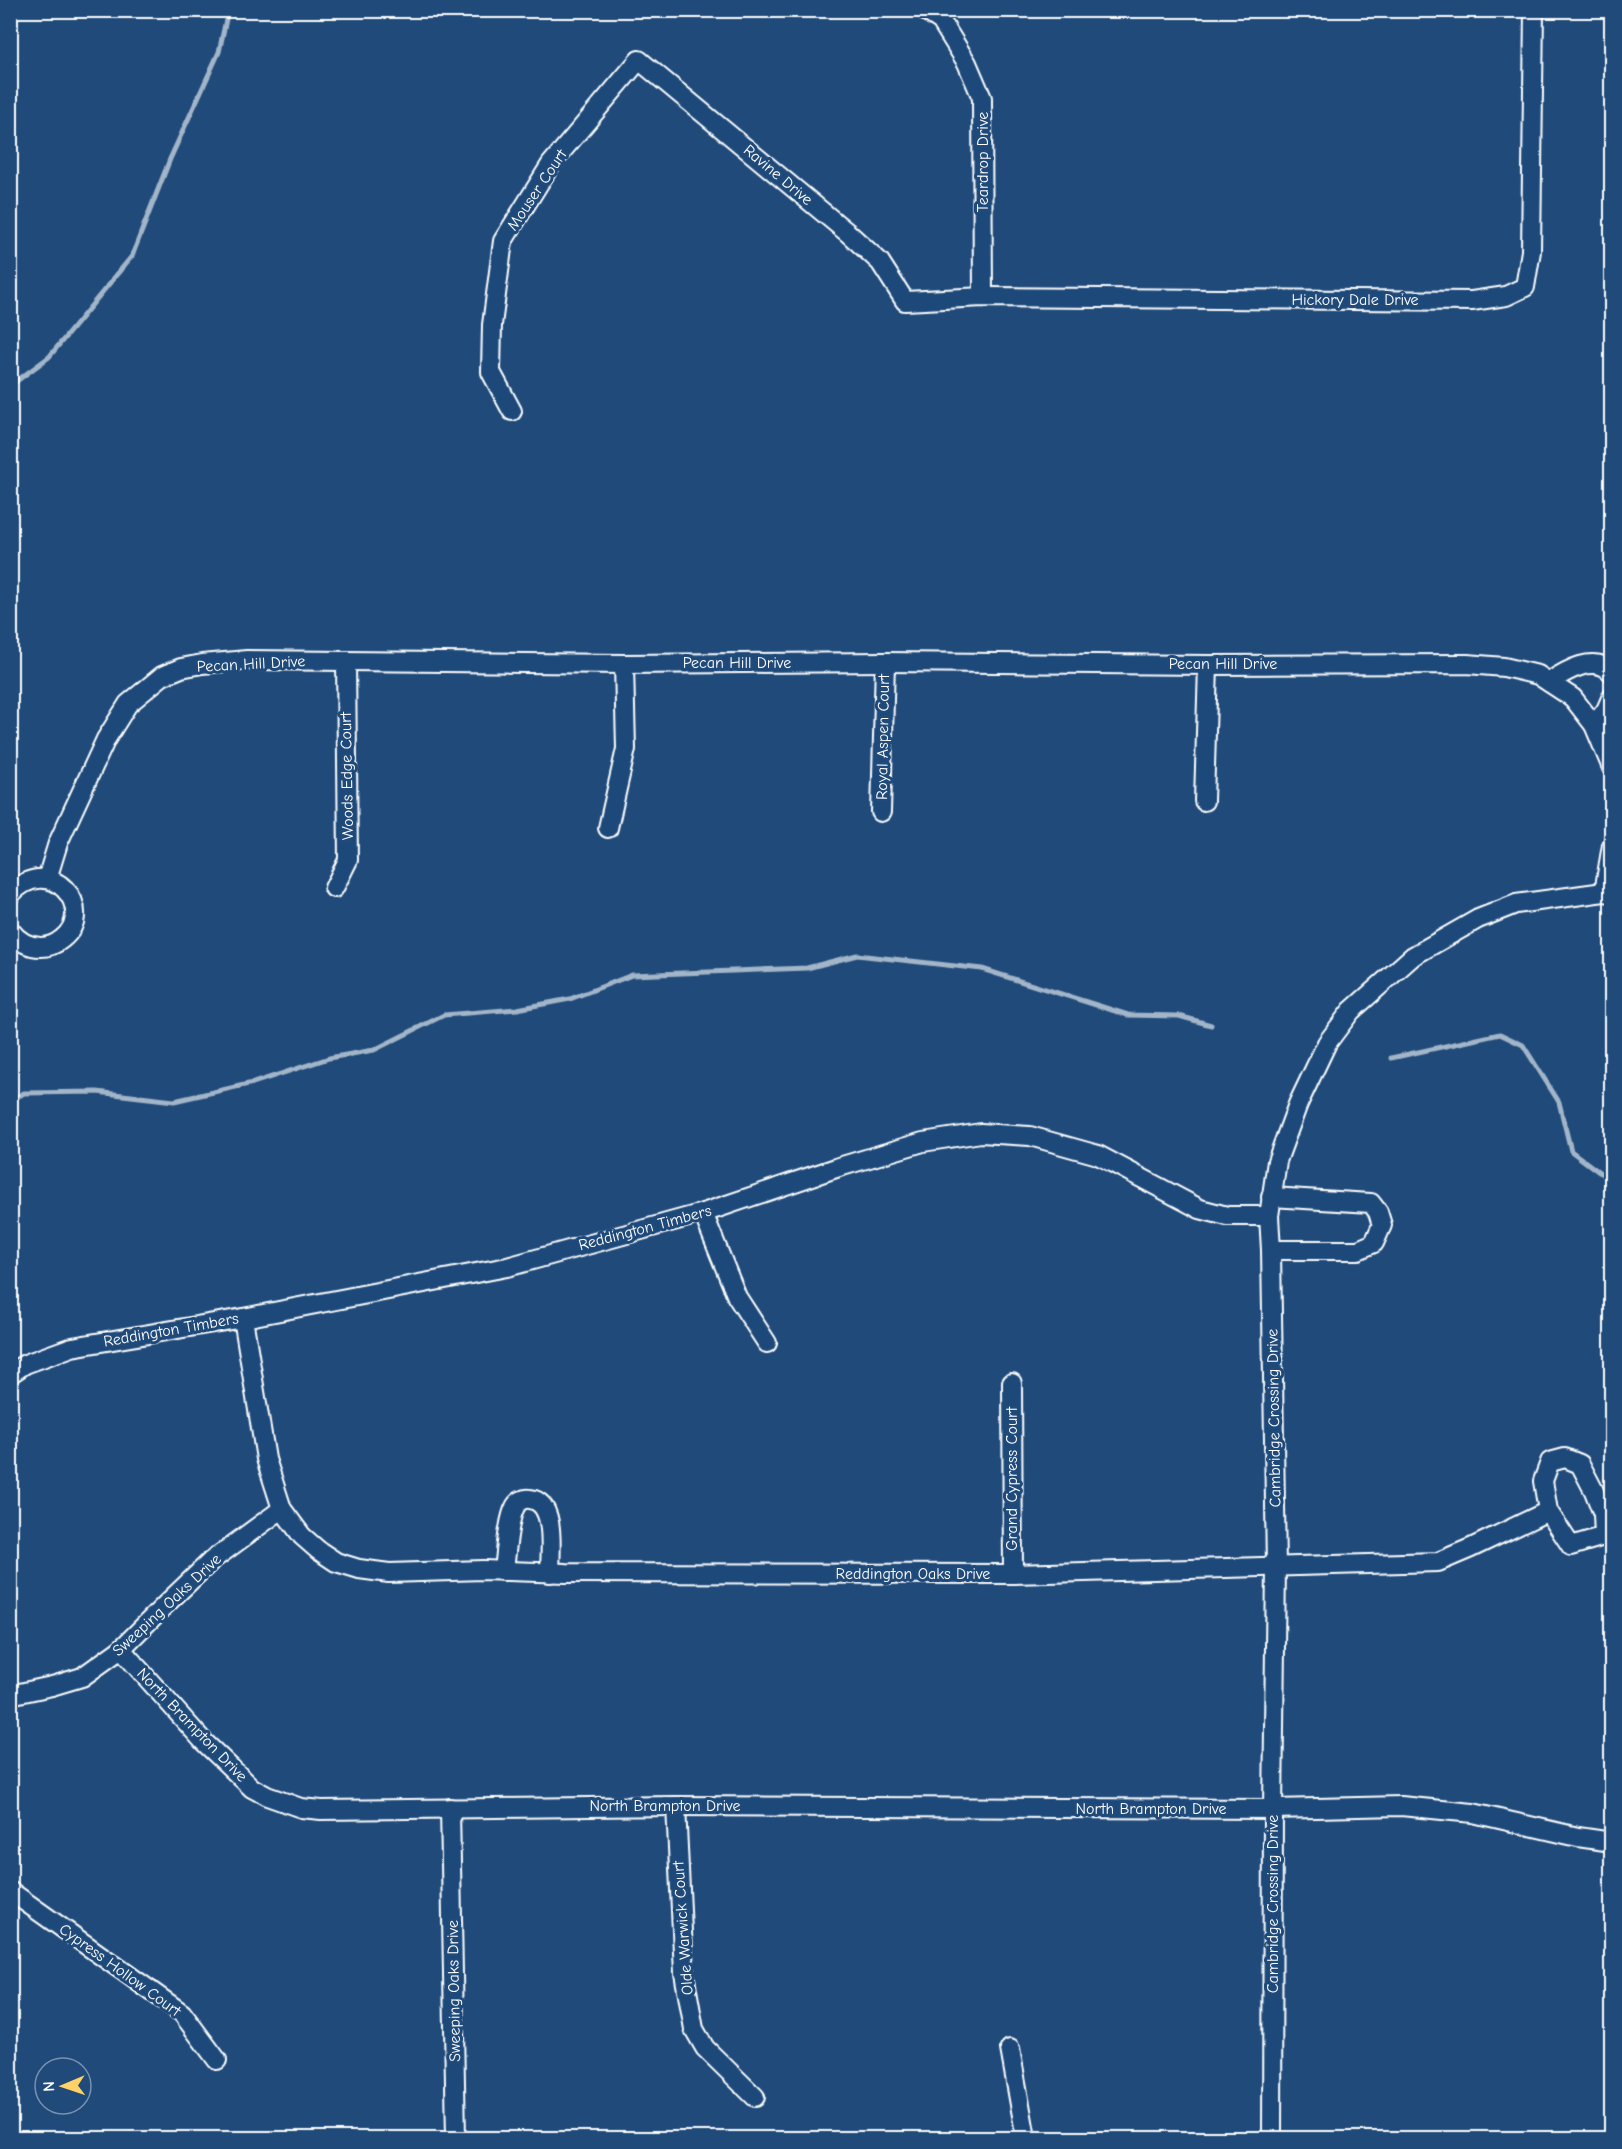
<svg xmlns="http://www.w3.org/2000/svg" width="1622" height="2149" viewBox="0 0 1622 2149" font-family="'Comic Neue',sans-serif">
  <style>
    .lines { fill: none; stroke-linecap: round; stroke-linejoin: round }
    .stream { stroke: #a3b5c8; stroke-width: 5 }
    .minor-casing { stroke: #fff; stroke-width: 22 }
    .minor { stroke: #1f4a7a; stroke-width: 18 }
    .labels { text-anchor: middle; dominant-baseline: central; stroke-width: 6; stroke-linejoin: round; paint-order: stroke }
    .street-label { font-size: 16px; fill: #fff; stroke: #1f4a7a }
  </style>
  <rect width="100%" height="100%" fill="#1f4a7a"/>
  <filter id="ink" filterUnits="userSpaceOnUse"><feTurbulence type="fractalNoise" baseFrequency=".0167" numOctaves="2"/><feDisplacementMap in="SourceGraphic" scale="12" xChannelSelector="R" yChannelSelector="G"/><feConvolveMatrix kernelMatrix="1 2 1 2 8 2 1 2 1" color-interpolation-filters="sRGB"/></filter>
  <g filter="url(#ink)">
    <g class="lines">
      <g class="stream">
        <polyline points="10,386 49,357 132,256 170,159 219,52 228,10"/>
        <polyline points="1391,1058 1500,1034 1523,1045 1559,1102 1571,1151 1599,1172 1612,1178"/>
        <polyline points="10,1101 24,1093 97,1092 174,1101 253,1083 329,1058 374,1050 444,1015 517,1009 570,999 632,975 807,968 857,955 982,969 1128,1015 1179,1016 1211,1025"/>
      </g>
      <g class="minor-casing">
        <g id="minor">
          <polyline points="924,10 941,21 967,63 982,98 983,297"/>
          <polyline points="512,411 491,372 492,325 503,241 551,164 639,60 848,233 880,262 905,301 983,297 1472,301 1506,296 1525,287 1531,251 1534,10"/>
          <path d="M1549 682C1566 671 1595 653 1612 673"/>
          <polyline points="1594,725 1606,710 1612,696"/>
          <polyline points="1204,801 1208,665"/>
          <polyline points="881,812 885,662"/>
          <polyline points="608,828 626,749 624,664"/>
          <polyline points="47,879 58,843 106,739 128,704 162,676 181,668 202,664 247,660 624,664 885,662 1208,665 1467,664 1504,667 1538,675 1573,698 1594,725 1612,768"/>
          <polyline points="334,888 348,860 346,661"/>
          <polyline points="1604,892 1612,845"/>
          <path d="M10 895C50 850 99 910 62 939 56 944 49 947 41 947 28 947 18 941 10 930"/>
          <polyline points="1271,1197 1371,1203 1378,1212 1382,1225 1374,1243 1358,1250 1271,1250"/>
          <polyline points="703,1213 737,1297 767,1343"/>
          <polyline points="243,1318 266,1459 282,1509 302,1536 318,1550 336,1562 359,1569 389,1573 483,1570 566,1573 1013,1574 1438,1562 1471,1548 1548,1511 1543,1481 1550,1462 1565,1458 1580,1464 1594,1491 1603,1514 1604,1536 1571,1546 1548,1511"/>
          <polyline points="10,1374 25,1364 72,1347 243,1318 507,1267 703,1213 839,1167 923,1142 981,1133 1030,1136 1098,1155 1200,1209 1227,1216 1269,1216"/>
          <polyline points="1012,1383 1013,1574"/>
          <path d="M504 1571C506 1555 508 1520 515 1507 518 1501 524 1498 530 1499 557 1502 550 1553 550 1573"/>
          <polyline points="121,1649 204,1742 252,1788 267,1796 301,1808 321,1810 676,1806 1273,1809 1401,1806 1473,1813 1578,1837 1612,1842"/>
          <polyline points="10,1695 52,1686 82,1677 121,1649 165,1605 211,1561 282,1509"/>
          <polyline points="676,1806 684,1973 694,2029 705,2048 755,2097"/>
          <polyline points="450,1808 456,2138"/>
          <polyline points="10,1891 182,2013 217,2060"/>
          <polyline points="1010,2049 1026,2138"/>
          <polyline points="1272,2138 1273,1809 1276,1567 1271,1250 1269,1216 1277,1161 1298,1104 1327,1043 1351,1011 1413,956 1478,919 1516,904 1604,892 1612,893"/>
        </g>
      </g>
      <use href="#minor" class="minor"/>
    </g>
  </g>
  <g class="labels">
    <g class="street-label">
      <text transform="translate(983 162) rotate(-90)">Teardrop Drive</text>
      <text transform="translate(778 175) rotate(40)">Ravine Drive</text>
      <text transform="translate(537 190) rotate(-56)">Mouser Court</text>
      <text x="1355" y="300">Hickory Dale Drive</text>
      <text x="737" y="663">Pecan Hill Drive</text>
      <text transform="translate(251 664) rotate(-3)">Pecan Hill Drive</text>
      <text x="1223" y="664">Pecan Hill Drive</text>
      <text transform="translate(883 737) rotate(-89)">Royal Aspen Court</text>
      <text transform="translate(347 776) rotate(-91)">Woods Edge Court</text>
      <text transform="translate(645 1228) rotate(-15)">Reddington Timbers</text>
      <text transform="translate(171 1330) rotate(-10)">Reddington Timbers</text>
      <text transform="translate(1274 1418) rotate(-91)">Cambridge Crossing Drive</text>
      <text transform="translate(1012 1479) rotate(-90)">Grand Cypress Court</text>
      <text x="913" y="1574">Reddington Oaks Drive</text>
      <text transform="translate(167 1605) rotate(-43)">Sweeping Oaks Drive</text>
      <text transform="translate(192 1725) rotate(46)">North Brampton Drive</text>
      <text x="665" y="1806">North Brampton Drive</text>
      <text x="1151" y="1809">North Brampton Drive</text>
      <text transform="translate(1273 1904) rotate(-90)">Cambridge Crossing Drive</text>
      <text transform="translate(683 1928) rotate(-94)">Olde Warwick Court</text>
      <text transform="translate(120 1970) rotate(36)">Cypress Hollow Court</text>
      <text transform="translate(454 1991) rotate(-91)">Sweeping Oaks Drive</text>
    </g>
  </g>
  <rect width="1622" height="2149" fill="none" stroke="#1f4a7a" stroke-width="36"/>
  <rect x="18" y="18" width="1586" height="2113" fill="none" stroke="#fff" stroke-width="2" filter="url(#ink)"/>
  <g transform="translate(63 2086) rotate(268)"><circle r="28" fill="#1f4a7a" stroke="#7992af" stroke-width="1.5"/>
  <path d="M0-4.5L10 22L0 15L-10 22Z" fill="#ffd166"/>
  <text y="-9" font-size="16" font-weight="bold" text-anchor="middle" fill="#ffffff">N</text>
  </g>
</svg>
